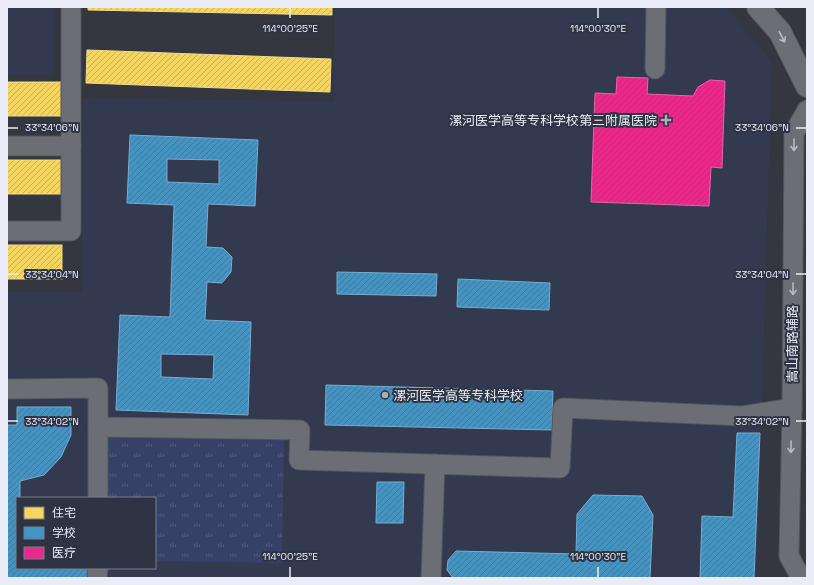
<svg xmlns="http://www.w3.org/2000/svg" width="814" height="585" viewBox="0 0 814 585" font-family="'Space Grotesk','Noto Sans SC',sans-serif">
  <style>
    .built { fill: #33394e; fill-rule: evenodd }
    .grass { fill: url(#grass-tufts) }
    .homes { fill: url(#homes-hatch); stroke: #f2dc8b }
    .schools { fill: url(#schools-hatch); stroke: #75aed3; fill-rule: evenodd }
    .health { fill: url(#health-hatch); stroke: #e864ab }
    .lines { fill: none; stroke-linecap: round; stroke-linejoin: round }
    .street-casing { stroke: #52555c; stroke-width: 21 }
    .secondary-casing { stroke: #52555c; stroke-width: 24 }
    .street { stroke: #6c6e75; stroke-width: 19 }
    .secondary { stroke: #6c6e75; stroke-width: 22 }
    .oneway { stroke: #b8bac4 }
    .ticks { fill: none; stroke: #eaedf8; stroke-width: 1.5 }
    .poi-dot { fill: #aaadb7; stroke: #2f3444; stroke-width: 1.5 }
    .labels { text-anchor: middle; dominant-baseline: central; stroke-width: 4; stroke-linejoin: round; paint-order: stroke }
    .poi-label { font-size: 13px; fill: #eaedf8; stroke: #2f3444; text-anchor: end }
    .street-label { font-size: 13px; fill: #eaedf8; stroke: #2f3444 }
    .ticks-label { font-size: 10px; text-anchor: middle; fill: #eaedf8; stroke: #2f3444; stroke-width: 4; stroke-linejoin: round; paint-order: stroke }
  </style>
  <defs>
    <pattern id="grass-tufts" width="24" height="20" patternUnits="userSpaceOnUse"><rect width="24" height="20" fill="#374168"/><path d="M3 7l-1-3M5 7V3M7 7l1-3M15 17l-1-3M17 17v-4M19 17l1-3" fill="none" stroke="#545d7e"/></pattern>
    <pattern id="homes-hatch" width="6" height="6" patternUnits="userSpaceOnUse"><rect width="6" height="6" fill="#f6d55c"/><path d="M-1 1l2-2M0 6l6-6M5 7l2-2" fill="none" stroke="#cab258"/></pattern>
    <pattern id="schools-hatch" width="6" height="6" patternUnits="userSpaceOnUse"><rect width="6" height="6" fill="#4393c3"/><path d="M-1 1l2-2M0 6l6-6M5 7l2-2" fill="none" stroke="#447899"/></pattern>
    <pattern id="health-hatch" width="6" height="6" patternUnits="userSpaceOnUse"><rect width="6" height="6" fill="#e7298a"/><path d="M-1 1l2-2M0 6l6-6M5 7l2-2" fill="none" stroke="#b73277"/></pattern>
  </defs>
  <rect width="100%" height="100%" fill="#34373f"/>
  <g class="built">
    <polygon points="7,7 54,7 53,75 7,75"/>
    <path d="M335 7H726L772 61 757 578H7V292H82L83 98 334 101ZM17 498H155V568H17Z"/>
  </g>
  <polygon class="grass" points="107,436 284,440 282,563 155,561 155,498 106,498"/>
  <g class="homes">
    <polygon points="88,7 332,7 332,15 88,10"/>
    <polygon points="87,50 331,59 330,92 86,83"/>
    <rect x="7" y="82" width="56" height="34"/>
    <rect x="7" y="160" width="54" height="34"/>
    <rect x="7" y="245" width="55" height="34"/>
  </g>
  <g class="schools">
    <path d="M130 135 258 140 255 206 208 204 206 247 223 248 232 257 231 272 222 283 207 282 205 320 251 322 248 415 116 410 120 315 170 317 174 205 127 203ZM167 159 219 160V184L167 182ZM161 354 214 355 213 379 161 377Z"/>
    <polygon points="337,272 437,274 436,296 337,294"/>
    <polygon points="458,279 550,283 549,310 457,307"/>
    <polygon points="326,385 553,391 552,430 325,425"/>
    <polygon points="17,407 71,407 71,435 61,457 44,475 20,481 20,498 17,498 17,568 89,568 90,578 7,578 7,425 17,425"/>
    <polygon points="737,433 760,433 754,578 700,578 702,516 733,517"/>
    <polygon points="377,482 404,482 403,523 376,523"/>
    <polygon points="593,495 642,496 653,515 650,578 453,578 447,570 448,560 456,551 576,554 577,514"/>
  </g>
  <polygon class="health" points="617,77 648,78 647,94 693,96 698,87 710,80 725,81 722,168 711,167 709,206 591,202 595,93 616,94"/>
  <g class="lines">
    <g class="street-casing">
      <g id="street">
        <polyline points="655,69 656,7"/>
        <polyline points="7,146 71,146"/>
        <polyline points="7,231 71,231 71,7"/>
        <polyline points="7,389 98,388 98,427 300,430 299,460 560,468 563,408 742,416 792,408"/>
        <polyline points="98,498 98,427"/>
        <polyline points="97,578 98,568"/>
        <polyline points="431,578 435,464"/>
        <polyline points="801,578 789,556 792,408 794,133 807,110"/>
      </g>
    </g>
    <g class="secondary-casing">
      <polyline id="secondary" points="758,7 780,32 807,86"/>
    </g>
    <use href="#street" class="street"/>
    <use href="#secondary" class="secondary"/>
  </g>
  <defs><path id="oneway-shaft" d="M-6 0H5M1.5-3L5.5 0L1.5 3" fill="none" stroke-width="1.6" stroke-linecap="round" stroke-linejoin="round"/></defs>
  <g class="oneway">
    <use href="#oneway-shaft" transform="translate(782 37) rotate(62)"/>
    <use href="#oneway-shaft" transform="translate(794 145) rotate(90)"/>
    <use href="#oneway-shaft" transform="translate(793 289) rotate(90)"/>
    <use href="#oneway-shaft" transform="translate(791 447) rotate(91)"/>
  </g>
  <path class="ticks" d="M290 8V18M598 8V18M8 128H18M796 128H806M8 274H18M796 274H806M8 421H18M796 421H806M290 567V577M598 567V577"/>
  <g class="poi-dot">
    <path d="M664 114h4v4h4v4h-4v4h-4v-4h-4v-4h4z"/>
    <circle cx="385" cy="395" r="4"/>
  </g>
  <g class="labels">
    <g class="poi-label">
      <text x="657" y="120">漯河医学高等专科学校第三附属医院</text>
      <text x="393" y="395" text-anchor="start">漯河医学高等专科学校</text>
    </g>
    <g class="street-label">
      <text transform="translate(792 344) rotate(-90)">嵩山南路辅路</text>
    </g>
  </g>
  <g class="ticks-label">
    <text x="290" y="32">114°00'25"E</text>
    <text x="598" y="32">114°00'30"E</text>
    <text x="52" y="131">33°34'06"N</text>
    <text x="762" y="131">33°34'06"N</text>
    <text x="52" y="278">33°34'04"N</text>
    <text x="762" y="278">33°34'04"N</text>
    <text x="52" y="425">33°34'02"N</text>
    <text x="762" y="425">33°34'02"N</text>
    <text x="290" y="560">114°00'25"E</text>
    <text x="598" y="560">114°00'30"E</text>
  </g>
  <rect width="814" height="585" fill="none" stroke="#eaedf8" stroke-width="16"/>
  <rect x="16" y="497" width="140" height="72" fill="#2f3444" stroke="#7a7e8c"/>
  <rect x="24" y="507" width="20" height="12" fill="#f6d55c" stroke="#7a7e8c"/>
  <text x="52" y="517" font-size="12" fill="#eaedf8">住宅</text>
  <rect x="24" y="527" width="20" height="12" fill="#4393c3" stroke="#7a7e8c"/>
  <text x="52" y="537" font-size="12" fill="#eaedf8">学校</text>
  <rect x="24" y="547" width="20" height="12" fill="#e7298a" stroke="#7a7e8c"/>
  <text x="52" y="557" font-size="12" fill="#eaedf8">医疗</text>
</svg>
